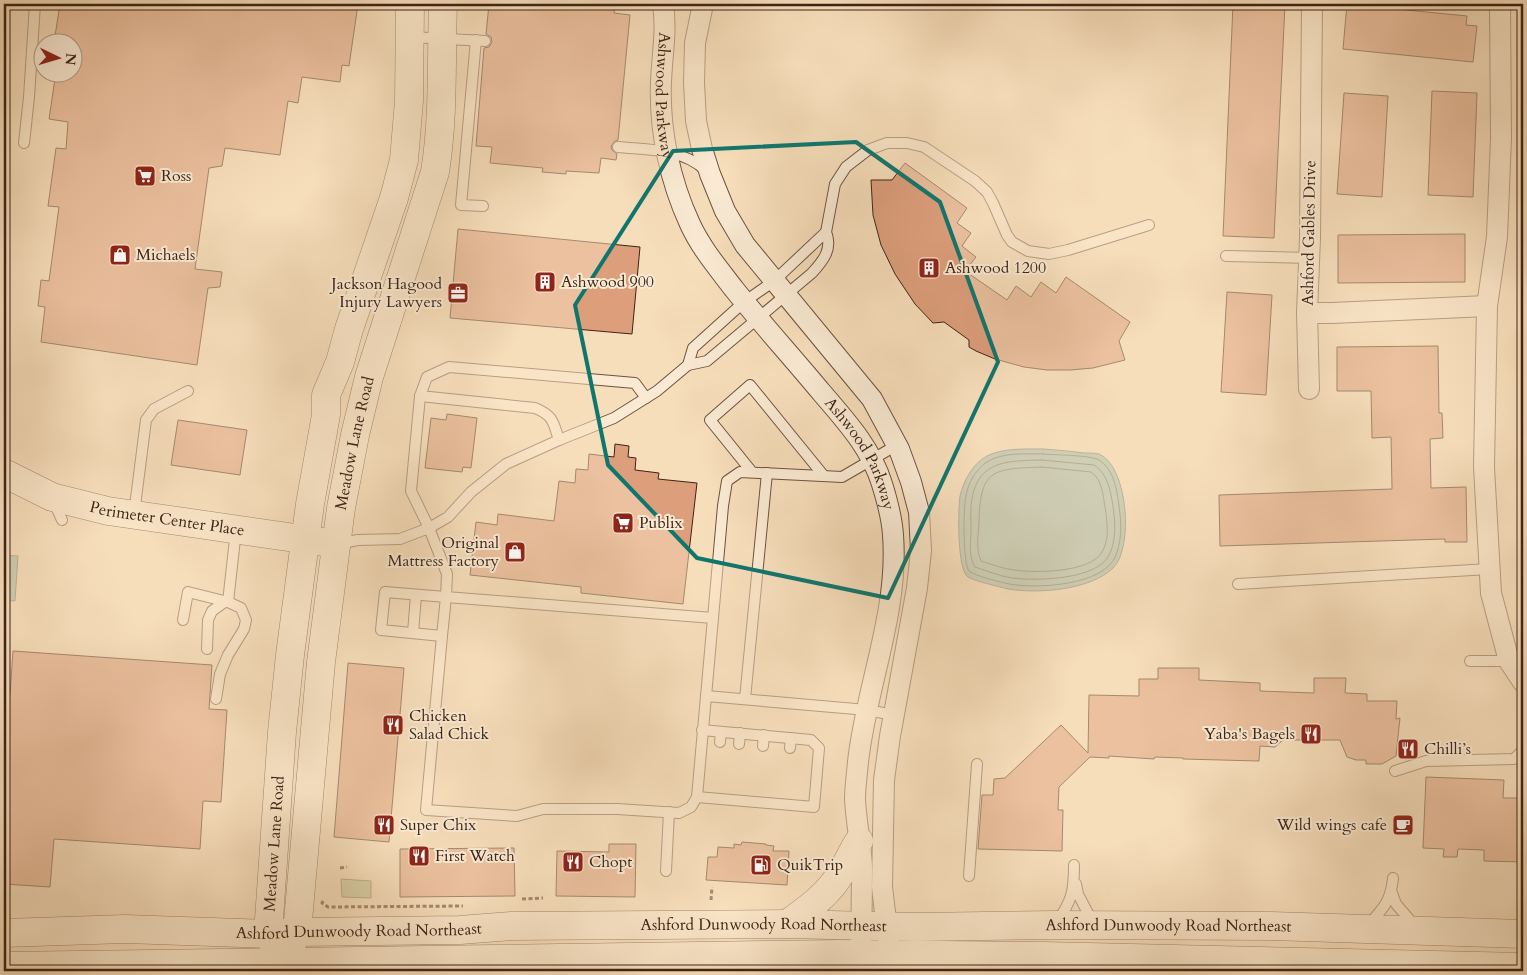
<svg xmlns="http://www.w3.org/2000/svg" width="1527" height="975" viewBox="0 0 1527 975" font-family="Cardo,serif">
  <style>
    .green { fill: #bbc191; stroke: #7c7254 }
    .water { fill: #9dbcaf; stroke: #777f72 }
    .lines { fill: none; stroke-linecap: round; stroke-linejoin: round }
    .shore { stroke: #6d7063; stroke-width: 1 }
    .building { fill: #dd9e7c; stroke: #3d2417 }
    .lane-casing { stroke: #6c5240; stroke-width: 12 }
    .street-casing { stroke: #6c5240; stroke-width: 22 }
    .secondary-casing { stroke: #3d2417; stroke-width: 29 }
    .path { stroke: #3d2417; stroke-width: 3; stroke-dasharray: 4 2.5; stroke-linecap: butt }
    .lane { stroke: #faead3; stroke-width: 10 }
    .street { stroke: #faead3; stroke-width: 20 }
    .secondary { stroke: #faead3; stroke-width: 28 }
    .marked { fill: none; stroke: #0f766e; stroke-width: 4; stroke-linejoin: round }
    .labels { text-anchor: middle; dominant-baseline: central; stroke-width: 4; stroke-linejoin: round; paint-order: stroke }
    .street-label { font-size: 16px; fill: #3d2417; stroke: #faead3 }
    .poi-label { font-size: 16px; fill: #3d2417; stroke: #faead3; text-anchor: start }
  </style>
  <rect width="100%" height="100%" fill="#f7debb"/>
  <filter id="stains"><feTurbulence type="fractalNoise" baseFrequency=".004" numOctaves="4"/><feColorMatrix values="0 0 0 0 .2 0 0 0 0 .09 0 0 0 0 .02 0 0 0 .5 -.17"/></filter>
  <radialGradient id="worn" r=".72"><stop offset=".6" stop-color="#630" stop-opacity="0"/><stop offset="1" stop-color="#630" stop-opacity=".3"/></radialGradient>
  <polygon class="green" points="341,879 371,881 371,898 342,897"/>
  <g class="water">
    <path d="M1043 449C1056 450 1070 451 1084 453 1089 453 1095 453 1099 454 1128 466 1134 548 1113 568 1091 590 1038 594 1008 589 1001 587 974 581 968 577 957 570 958 510 960 496 963 482 973 463 987 456 1003 448 1024 449 1043 449Z"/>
    <polygon points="4,555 18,556 15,601 4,600"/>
  </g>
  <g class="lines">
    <g class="shore">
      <path d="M1043 454C1054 455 1090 455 1099 460 1112 468 1116 485 1118 499 1121 518 1123 537 1116 555 1105 586 1035 589 1009 584 1000 582 975 576 969 571 963 564 963 507 966 496 968 483 976 469 987 462 1002 452 1026 454 1043 454Z"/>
      <path d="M1042 460 1094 465C1108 474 1110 490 1113 506 1115 521 1117 540 1109 555 1097 580 1036 581 1012 578 1000 576 987 571 975 567 968 557 971 541 971 529 971 519 970 508 972 498 979 459 1011 461 1042 460Z"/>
      <path d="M1042 467 1091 472C1102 479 1103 495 1105 507 1107 521 1110 539 1102 552 1090 573 1035 573 1014 570 1003 569 991 564 981 561 976 549 978 535 979 522 980 468 994 469 1042 467Z"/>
    </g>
  </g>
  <g class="building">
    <polygon points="60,4 358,4 349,66 342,65 340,82 302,77 298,103 288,101 280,155 225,148 222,166 209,168 195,269 222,272 220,287 208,288 197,365 41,342 45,307 38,306 41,280 49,281 59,207 48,206 56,148 66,149 68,122 49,119 56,72 72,72 72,42 61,42 62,37 55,36"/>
    <polygon points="489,4 615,4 614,13 630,15 618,140 615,141 611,146 612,150 617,154 616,160 601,158 599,173 566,171 566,174 542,172 543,168 490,163 492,147 476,146 484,48 489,47 492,42 491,37 486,34"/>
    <polygon points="1233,4 1285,4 1274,238 1223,236"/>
    <polygon points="1347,4 1467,16 1466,25 1477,26 1473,62 1343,49"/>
    <polygon points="1432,91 1477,93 1473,197 1428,195"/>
    <polygon points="1344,93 1388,96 1382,197 1337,194"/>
    <polygon points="905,163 967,208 957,223 971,233 962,246 976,257 965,271 1007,300 1016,286 1031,297 1041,282 1056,293 1066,277 1130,322 1119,341 1125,360 1093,368 1070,370 1047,370 1024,367 995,359 976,351 969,347 969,340 944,322 933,323 915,304 895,274 881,245 873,215 871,180 892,180"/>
    <polygon points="458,229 640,247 632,334 450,318"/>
    <polygon points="1465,234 1465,282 1338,283 1338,235"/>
    <polygon points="1227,292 1272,295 1266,395 1221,392"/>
    <polygon points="1438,346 1439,413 1442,413 1443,438 1430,439 1431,488 1466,487 1467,542 1445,542 1445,539 1220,546 1219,495 1392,489 1391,437 1372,438 1371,391 1337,391 1337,347"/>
    <polygon points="447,414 477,418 471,468 463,467 462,472 425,468 431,418 446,420"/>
    <polygon points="178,420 247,430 240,475 171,465"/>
    <polygon points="615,444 629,446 628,457 636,458 635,470 659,473 658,479 697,483 683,604 581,593 581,587 470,575 476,522 497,525 498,514 554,521 559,481 575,483 576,469 588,470 589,454 614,457"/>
    <polygon points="13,651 212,665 209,709 227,710 221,802 203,801 200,849 54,839 50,887 4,884 4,695 10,695"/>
    <polygon points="348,663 404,668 389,842 334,837"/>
    <polygon points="1158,668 1199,668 1199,680 1260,683 1260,691 1314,693 1314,678 1346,678 1345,693 1367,694 1367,701 1397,701 1396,719 1400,718 1396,756 1382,764 1366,764 1366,760 1356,760 1347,757 1340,740 1283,740 1275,747 1260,746 1259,761 1183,759 1183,758 1155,757 1154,759 1109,756 1109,758 1090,757 1059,787 1058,810 1063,810 1062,851 978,849 982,795 993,795 994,779 1005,778 1061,725 1088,753 1089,695 1139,696 1139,679 1158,679"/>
    <polygon points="1426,777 1504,780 1503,798 1523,798 1523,862 1484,861 1484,850 1458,849 1457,857 1443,857 1444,849 1423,848"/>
    <polygon points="742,842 766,844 766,845 774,846 773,851 789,851 787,885 706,880 708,857 717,857 718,847 734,848 734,844 741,845"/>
    <polygon points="609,844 636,844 635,897 556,896 557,851 609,852"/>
    <polygon points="514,848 515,896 400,897 400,849"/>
  </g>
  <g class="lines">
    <g class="lane-casing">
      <g id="lane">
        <polyline points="411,37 485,41"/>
        <polyline points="476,40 461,205 483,206"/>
        <polyline points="24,143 29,97 35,4"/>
        <path d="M618 147C647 150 682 148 705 170"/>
        <polyline points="1226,256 1309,258"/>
        <polyline points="4,299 4,296"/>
        <polyline points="688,365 693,348 744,302 774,281 826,232 835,184 846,167 868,150 887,143 907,143 924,147 975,181 987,192 993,203 1007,235 1012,242 1028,251 1049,254 1068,250 1149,225"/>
        <path d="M420 396 535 408C554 416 553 422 559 440"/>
        <polyline points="646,398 635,383 449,367 427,377 420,396 411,491 429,528 447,574 446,597 713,618"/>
        <polyline points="752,472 710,420 750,385 824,476"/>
        <polyline points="53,500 62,520"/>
        <polyline points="134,514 146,420 154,409 188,391"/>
        <path d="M337 544 358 540 400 539 429 528 448 517 471 492 506 464 559 440 614 418 657 391 688 365 707 361 812 273C823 261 833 249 826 232"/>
        <polyline points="1238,584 1489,569"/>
        <polygon points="385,592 446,597 442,636 381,630"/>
        <polyline points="183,620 188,592 228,602 236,530"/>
        <polyline points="413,633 416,595"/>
        <polyline points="442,636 426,810 517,816 543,809 617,809 679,813 691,807 697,797 723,506 727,481 740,472 842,477 897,445"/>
        <polyline points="207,649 208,620 212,611 226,601"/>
        <polyline points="1470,661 1509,661"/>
        <polyline points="706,696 867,710 894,715"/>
        <polyline points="216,699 220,674 228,655 244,629 246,620 241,608 228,602"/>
        <polyline points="745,699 767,473"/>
        <polyline points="720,742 721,732"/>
        <polyline points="739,744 740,733"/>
        <polyline points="763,746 764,735"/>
        <polyline points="790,748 791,738"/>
        <polyline points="1395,771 1426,761 1514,759 1523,750"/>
        <polyline points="697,797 814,807 819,748 811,740 702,730"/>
        <polyline points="666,871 669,812"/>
        <polyline points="969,876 977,764"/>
        <polyline points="1076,884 1078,894 1092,921"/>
        <polyline points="1392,893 1396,904 1415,926"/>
        <path d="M1057 922C1072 900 1074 892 1074 865"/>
        <path d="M1369 924C1384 908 1391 900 1393 878"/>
      </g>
    </g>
    <g class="street-casing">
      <g id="street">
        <path id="s1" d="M663 4C667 31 662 55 661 82 659 130 670 181 690 224 701 248 718 268 734 289 762 324 793 358 822 393 846 421 871 448 882 484 887 500 892 519 893 535 899 612 866 687 858 762 857 774 855 787 855 799 856 821 861 844 862 867 862 901 861 936 861 971"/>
        <polyline points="703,4 695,43 694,83 696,121 702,149 710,174 725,211 745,245 872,399 899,449 911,482 919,512 921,551 917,588 890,736 884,780 882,887 892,971"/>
        <polyline points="1312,4 1310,238 1307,313 1332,313 1487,306"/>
        <polyline points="1500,4 1501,138 1497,237 1487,306 1484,467 1491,593 1509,661 1523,682"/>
        <polyline points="1307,313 1309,389"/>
      </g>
    </g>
    <g class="secondary-casing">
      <g id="secondary">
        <path id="s2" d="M4 473 52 497 108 511 323 542"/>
        <path d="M787 924C805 911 825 897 837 879 846 867 851 853 859 841"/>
        <path id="s3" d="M4 933 125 929 268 934 297 932 460 930 512 926 787 924 917 927 1055 925 1271 926 1523 934"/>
        <path id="s4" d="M290 948 297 932 321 662 341 508 355 435 369 377 435 172C444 116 441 60 443 4"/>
        <path id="s5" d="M277 949 268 934 282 732 290 655 310 504 326 415V395L340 362 349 329 394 198 404 160 409 101 410 4"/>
        <polyline points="4,966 839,954 1045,956 1523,967"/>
      </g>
    </g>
    <g class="path">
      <polyline points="340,868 347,867"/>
      <polyline points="522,899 543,898"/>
      <polyline points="711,900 712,887"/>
      <polyline points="323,901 322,903 328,907 463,906"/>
    </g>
    <use href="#lane" class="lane"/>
    <use href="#street" class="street"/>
    <use href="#secondary" class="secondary"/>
  </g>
  <path d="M0 0H1527V975H0ZM856 142 940 202 998 362 888 598 697 558 608 465 575 305 673 151Z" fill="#f7debb" fill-opacity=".55" fill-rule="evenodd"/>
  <path class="marked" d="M856 142 940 202 998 362 888 598 697 558 608 465 575 305 673 151Z"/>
  <defs>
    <g id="supermarket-square" transform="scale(1.125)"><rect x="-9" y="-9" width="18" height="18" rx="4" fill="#8f2418" stroke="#faead3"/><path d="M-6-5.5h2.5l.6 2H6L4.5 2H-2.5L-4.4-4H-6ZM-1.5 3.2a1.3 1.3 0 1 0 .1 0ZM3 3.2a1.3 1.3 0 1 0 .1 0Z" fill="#fff"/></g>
    <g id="shop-square" transform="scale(1.125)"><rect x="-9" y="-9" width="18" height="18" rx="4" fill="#8f2418" stroke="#faead3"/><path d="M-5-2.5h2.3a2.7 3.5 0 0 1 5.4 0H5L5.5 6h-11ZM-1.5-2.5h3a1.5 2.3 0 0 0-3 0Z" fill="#fff"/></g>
    <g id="building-square" transform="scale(1.125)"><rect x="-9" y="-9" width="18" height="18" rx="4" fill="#8f2418" stroke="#faead3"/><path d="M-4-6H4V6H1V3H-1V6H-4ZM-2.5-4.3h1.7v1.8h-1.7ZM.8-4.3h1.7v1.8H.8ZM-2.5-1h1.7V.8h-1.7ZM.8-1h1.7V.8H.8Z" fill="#fff"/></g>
    <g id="office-square" transform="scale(1.125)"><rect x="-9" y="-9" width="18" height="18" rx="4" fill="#8f2418" stroke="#faead3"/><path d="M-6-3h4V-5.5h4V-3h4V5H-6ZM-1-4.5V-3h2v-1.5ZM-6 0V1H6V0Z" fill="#fff"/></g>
    <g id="restaurant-square" transform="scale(1.125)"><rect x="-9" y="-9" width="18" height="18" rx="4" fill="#8f2418" stroke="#faead3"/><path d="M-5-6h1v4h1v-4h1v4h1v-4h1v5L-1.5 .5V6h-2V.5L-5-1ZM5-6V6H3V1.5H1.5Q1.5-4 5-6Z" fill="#fff"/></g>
    <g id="cafe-square" transform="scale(1.125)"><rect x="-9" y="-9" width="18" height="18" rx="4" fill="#8f2418" stroke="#faead3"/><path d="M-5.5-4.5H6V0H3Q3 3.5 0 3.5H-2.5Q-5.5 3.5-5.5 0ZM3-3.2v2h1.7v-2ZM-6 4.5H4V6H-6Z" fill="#fff"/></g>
    <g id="fuel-square" transform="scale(1.125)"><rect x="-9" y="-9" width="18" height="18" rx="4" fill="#8f2418" stroke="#faead3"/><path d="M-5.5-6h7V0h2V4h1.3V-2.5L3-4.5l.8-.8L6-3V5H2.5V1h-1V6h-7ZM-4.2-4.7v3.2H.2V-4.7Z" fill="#fff"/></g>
  </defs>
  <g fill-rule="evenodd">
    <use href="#supermarket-square" x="145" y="176"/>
    <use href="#shop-square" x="120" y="255"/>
    <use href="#building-square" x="929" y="268"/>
    <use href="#building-square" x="545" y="282"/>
    <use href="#office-square" x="458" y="293"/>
    <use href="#supermarket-square" x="623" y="523"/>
    <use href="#shop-square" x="515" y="552"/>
    <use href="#restaurant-square" x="393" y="725"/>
    <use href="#restaurant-square" x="1311" y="734"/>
    <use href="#restaurant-square" x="1408" y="749"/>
    <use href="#restaurant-square" x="384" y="825"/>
    <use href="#cafe-square" x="1403" y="825"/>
    <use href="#restaurant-square" x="419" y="856"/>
    <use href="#restaurant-square" x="573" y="862"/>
    <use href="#fuel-square" x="761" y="865"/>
  </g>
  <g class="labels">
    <g class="street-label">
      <text stroke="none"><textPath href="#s1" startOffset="92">Ashwood Parkway</textPath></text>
      <text transform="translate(1309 233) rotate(-89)">Ashford Gables Drive</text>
      <text stroke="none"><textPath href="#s4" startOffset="510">Meadow Lane Road</textPath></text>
      <text stroke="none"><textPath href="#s1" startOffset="512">Ashwood Parkway</textPath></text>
      <text stroke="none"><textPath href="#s2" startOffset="171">Perimeter Center Place</textPath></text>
      <text stroke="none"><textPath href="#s5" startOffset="108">Meadow Lane Road</textPath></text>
      <text stroke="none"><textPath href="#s3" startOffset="760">Ashford Dunwoody Road Northeast</textPath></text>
      <text stroke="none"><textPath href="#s3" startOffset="1165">Ashford Dunwoody Road Northeast</textPath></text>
      <text stroke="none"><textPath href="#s3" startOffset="355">Ashford Dunwoody Road Northeast</textPath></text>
    </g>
    <g class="poi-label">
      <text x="161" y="176">Ross</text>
      <text x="136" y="255">Michaels</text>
      <text x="945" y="268">Ashwood 1200</text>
      <text x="561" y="282">Ashwood 900</text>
      <text x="442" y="284" text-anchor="end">Jackson Hagood<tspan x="442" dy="18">Injury Lawyers</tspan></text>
      <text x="639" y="523">Publix</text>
      <text x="499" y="543" text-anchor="end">Original<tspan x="499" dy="18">Mattress Factory</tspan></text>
      <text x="409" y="716">Chicken<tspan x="409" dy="18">Salad Chick</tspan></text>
      <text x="1295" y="734" text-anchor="end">Yaba's Bagels</text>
      <text x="1424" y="749">Chilli’s</text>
      <text x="400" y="825">Super Chix</text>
      <text x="1387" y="825" text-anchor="end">Wild wings cafe</text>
      <text x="435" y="856">First Watch</text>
      <text x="589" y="862">Chopt</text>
      <text x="777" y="865">QuikTrip</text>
    </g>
  </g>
  <rect width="1527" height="975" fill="none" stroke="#f7debb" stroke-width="20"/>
  <rect x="5" y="5" width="1517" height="965" fill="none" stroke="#3d2417" stroke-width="2.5"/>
  <rect x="10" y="10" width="1507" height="955" fill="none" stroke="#3d2417"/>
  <g transform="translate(58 58) rotate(95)"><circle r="24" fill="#faead3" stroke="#ae9b88"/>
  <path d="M0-4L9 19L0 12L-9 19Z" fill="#8f2418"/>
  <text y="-8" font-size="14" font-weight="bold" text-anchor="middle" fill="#3d2417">N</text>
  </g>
  <rect width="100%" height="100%" filter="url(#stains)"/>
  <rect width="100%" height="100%" fill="url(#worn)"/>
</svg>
